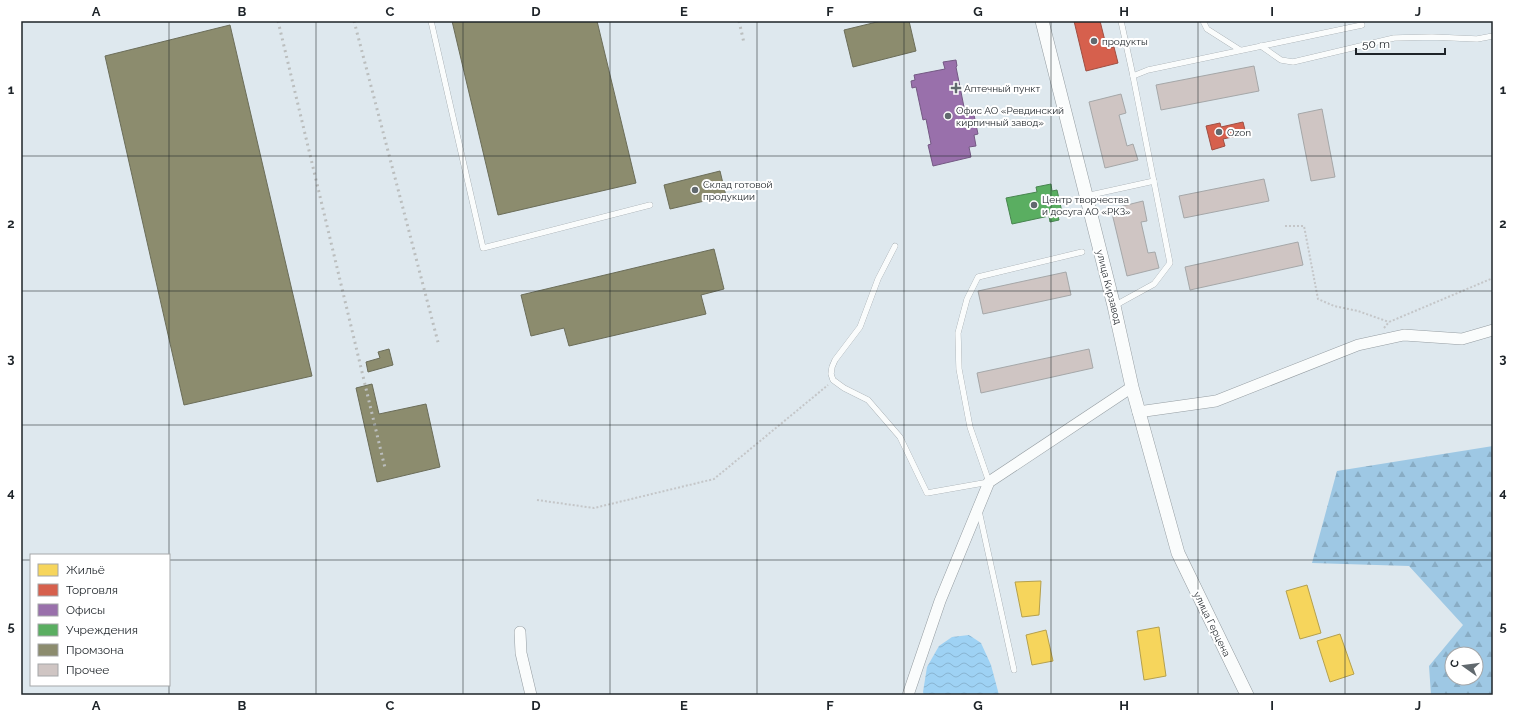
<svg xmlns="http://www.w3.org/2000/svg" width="1514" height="716" viewBox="0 0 1514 716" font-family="Raleway,sans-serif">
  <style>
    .forest { fill: url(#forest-firs); fill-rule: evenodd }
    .water { fill: url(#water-waves) }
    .homes { fill: #f6d55c; stroke: #b5a04d }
    .shops { fill: #d6604d; stroke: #9f4e42 }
    .offices { fill: #9970ab; stroke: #745984 }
    .public { fill: #5aae61; stroke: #488550 }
    .industry { fill: #8c8c6e; stroke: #6b6d59 }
    .building { fill: #cfc5c3; stroke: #a5a7a8 }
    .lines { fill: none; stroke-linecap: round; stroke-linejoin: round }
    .service-casing { stroke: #959da2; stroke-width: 6 }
    .minor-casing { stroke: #959da2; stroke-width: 12 }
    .tertiary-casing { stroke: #959da2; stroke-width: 14 }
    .path { stroke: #c4c6c8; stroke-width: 2; stroke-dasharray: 2 2; stroke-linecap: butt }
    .service { stroke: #fafcfc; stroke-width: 5.5 }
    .minor { stroke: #fafcfc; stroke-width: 11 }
    .tertiary { stroke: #fafcfc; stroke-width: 13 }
    .rail { stroke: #bbbebe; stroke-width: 3; stroke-dasharray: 2 4; stroke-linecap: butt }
    .grid { fill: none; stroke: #1e2429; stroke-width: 1; stroke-opacity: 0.55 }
    .poi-dot { fill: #61696e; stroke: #fff; stroke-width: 1.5 }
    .labels { text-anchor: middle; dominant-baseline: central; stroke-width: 4; stroke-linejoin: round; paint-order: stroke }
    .poi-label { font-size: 10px; fill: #1e2429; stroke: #fff; text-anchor: start }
    .street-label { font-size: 10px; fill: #1e2429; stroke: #fff }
    .neatline { fill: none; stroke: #1e2429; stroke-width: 1.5 }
    .grid-label { font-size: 13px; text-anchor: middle; font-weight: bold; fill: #1e2429 }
  </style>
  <defs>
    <pattern id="forest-firs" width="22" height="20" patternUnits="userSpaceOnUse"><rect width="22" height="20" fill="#9ec8e4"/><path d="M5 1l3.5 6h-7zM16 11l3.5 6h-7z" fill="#88acc4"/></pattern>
    <pattern id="water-waves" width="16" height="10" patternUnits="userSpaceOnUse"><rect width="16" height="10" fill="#9ed2f4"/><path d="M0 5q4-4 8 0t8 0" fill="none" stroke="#88b4d1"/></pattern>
  </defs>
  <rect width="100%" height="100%" fill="#dee8ee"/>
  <path class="forest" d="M1493 446V695H1431L1429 666 1463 625 1409 566 1312 563 1337 471ZM1452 654H1476V678H1452Z"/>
  <polygon class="water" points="969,635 981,643 991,665 999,695 924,695 923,692 927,667 939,646 952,637"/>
  <g class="homes">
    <polygon points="1041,581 1039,615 1022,617 1015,582"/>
    <polygon points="1307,585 1321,633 1300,639 1286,591"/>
    <polygon points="1159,627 1166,676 1144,680 1137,631"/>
    <polygon points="1046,630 1053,661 1032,665 1026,635"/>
    <polygon points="1340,634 1354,674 1330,682 1317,641"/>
  </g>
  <g class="shops">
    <polygon points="1074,21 1100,21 1107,49 1114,47 1118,63 1086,71"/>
    <polygon points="1243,122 1246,134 1223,139 1225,146 1212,150 1206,126 1220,123 1221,127"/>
  </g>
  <polygon class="offices" points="956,60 957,66 956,67 965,112 973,110 978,134 974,135 976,146 969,147 971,157 933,166 928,145 931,144 926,119 923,120 916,87 912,88 911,81 915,80 914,75 945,69 943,62"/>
  <polygon class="public" points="1051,184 1052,191 1057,190 1062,212 1057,213 1059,220 1050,222 1049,216 1012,224 1006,198 1037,192 1036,187"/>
  <g class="industry">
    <polygon points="452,21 597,21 636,183 498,215"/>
    <polygon points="881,21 909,21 916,51 853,67 844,30"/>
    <polygon points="230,25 312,376 184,405 105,56"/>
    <polygon points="720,171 726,196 670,209 664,185"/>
    <polygon points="714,249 724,289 701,295 706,314 569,346 564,328 531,336 521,295"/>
    <polygon points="389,349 393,365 368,372 366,362 380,358 378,352"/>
    <polygon points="372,384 379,414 426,404 440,467 377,482 356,388"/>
  </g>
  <g class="building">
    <polygon points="1254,66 1259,91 1161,110 1156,85"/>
    <polygon points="1121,94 1126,113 1119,115 1127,146 1133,144 1138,160 1105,168 1089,102"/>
    <polygon points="1322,109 1335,177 1311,181 1298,114"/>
    <polygon points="1264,179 1269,201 1184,218 1179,196"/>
    <polygon points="1143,201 1147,221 1141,222 1148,253 1155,252 1159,268 1127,276 1111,209"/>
    <polygon points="1298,242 1303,265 1190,290 1185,267"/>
    <polygon points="1066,272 1071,295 983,314 978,291"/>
    <polygon points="1089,349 1093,368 981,393 977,373"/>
  </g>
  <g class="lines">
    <g class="service-casing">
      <g id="service">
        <polyline points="431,21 483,248 650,205"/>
        <polyline points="1121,21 1133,76"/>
        <polyline points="1203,21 1207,29 1240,50"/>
        <polyline points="1261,46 1281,60 1293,62 1394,38 1432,37 1477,39 1493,36"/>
        <polyline points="1086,196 1154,181"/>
        <polyline points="895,246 878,279 860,327 835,360 832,367 831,374 833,380 844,388 868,400 900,437 927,493 989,482 970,427 959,369 958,333 967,299 978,277 1082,252"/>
        <polyline points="1114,306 1154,284 1170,263 1133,76 1148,70 1362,25"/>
        <polyline points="979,511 1014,670"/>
      </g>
    </g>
    <g class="minor-casing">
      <g id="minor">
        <polyline points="1138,412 1216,401 1358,345 1404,335 1462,339 1493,330"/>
        <polyline points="520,632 521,653 531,695"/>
        <polyline points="908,695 940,601 989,482 1132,387"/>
      </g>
    </g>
    <g class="tertiary-casing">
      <polyline id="tertiary" points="1042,21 1114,306 1132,387 1178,553 1247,695"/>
    </g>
    <g class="path">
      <polyline points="1285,226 1304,226 1318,299 1334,306 1358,311 1389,322"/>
      <polyline points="1384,328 1389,322 1493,278"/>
      <polyline points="537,500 594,508 714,479 828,385"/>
    </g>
    <use href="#service" class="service"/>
    <use href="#minor" class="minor"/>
    <use href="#tertiary" class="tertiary"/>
    <g class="rail">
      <polyline points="278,21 385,468"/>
      <polyline points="354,21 439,346"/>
      <polyline points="739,21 744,43"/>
    </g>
  </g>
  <path class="grid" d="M169 21V555M316 21V695M463 21V695M610 21V695M757 21V695M904 21V695M1051 21V695M1198 21V695M1345 21V695M21 156H1493M21 291H1493M21 425H1493M169 555V685M21 560H31M169 560H1493M169 685V695"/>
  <g class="poi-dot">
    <circle cx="1094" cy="41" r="4"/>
    <path d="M954 82h4v4h4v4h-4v4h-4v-4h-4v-4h4z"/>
    <circle cx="948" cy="116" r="4"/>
    <circle cx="1219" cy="132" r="4"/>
    <circle cx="695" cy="190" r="4"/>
    <circle cx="1034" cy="205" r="4"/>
  </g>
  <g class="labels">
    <g class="poi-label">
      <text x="1102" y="41">продукты</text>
      <text x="964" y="88">Аптечный пункт</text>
      <text x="956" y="110">Офис АО «Ревдинский<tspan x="956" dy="12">кирпичный завод»</tspan></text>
      <text x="1227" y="132">Ozon</text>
      <text x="703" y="184">Склад готовой<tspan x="703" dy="12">продукции</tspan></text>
      <text x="1042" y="199">Центр творчества<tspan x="1042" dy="12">и досуга АО «РКЗ»</tspan></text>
    </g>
    <g class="street-label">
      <text transform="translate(1109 287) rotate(76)">улица Кирзавод</text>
      <text transform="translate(1212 624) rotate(64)">улица Герцена</text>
    </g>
  </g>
  <rect width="1514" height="716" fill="none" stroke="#ffffff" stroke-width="44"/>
  <rect x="30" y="554" width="140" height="132" fill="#ffffff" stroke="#a5a7a9"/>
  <rect x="38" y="564" width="20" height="12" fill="#f6d55c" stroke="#a5a7a9"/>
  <text x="66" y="574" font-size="12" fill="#1e2429">Жильё</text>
  <rect x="38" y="584" width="20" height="12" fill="#d6604d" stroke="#a5a7a9"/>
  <text x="66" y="594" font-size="12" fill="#1e2429">Торговля</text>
  <rect x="38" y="604" width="20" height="12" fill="#9970ab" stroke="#a5a7a9"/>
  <text x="66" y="614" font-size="12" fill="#1e2429">Офисы</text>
  <rect x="38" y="624" width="20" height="12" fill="#5aae61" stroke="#a5a7a9"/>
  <text x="66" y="634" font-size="12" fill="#1e2429">Учреждения</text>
  <rect x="38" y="644" width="20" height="12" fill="#8c8c6e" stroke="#a5a7a9"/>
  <text x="66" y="654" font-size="12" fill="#1e2429">Промзона</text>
  <rect x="38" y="664" width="20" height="12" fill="#cfc5c3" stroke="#a5a7a9"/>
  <text x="66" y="674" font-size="12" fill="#1e2429">Прочее</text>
  <g transform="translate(1464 666) rotate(284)"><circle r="19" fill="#ffffff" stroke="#a5a7a9"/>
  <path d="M0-3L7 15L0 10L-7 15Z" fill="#61696e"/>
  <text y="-6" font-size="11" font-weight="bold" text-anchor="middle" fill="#1e2429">С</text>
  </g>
  <path d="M1356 48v6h89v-6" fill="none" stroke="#1e2429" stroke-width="2"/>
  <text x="1362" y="48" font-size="12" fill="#1e2429" stroke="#ffffff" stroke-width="3" paint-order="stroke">50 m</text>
  <rect x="22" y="22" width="1470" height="672" class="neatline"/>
  <g class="grid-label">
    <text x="96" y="16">A</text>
    <text x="242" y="16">B</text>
    <text x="390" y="16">C</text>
    <text x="536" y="16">D</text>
    <text x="684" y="16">E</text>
    <text x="830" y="16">F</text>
    <text x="978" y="16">G</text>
    <text x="1124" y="16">H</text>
    <text x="1272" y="16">I</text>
    <text x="1418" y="16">J</text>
    <text x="11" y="94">1</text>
    <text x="1503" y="94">1</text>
    <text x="11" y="228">2</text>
    <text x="1503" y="228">2</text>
    <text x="11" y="363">3</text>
    <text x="1503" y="363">3</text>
    <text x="11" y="497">4</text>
    <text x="1503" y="497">4</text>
    <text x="11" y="631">5</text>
    <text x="1503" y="631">5</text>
    <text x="96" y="710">A</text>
    <text x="242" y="710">B</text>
    <text x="390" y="710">C</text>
    <text x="536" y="710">D</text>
    <text x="684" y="710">E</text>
    <text x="830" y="710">F</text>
    <text x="978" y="710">G</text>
    <text x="1124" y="710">H</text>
    <text x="1272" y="710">I</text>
    <text x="1418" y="710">J</text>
  </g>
</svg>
